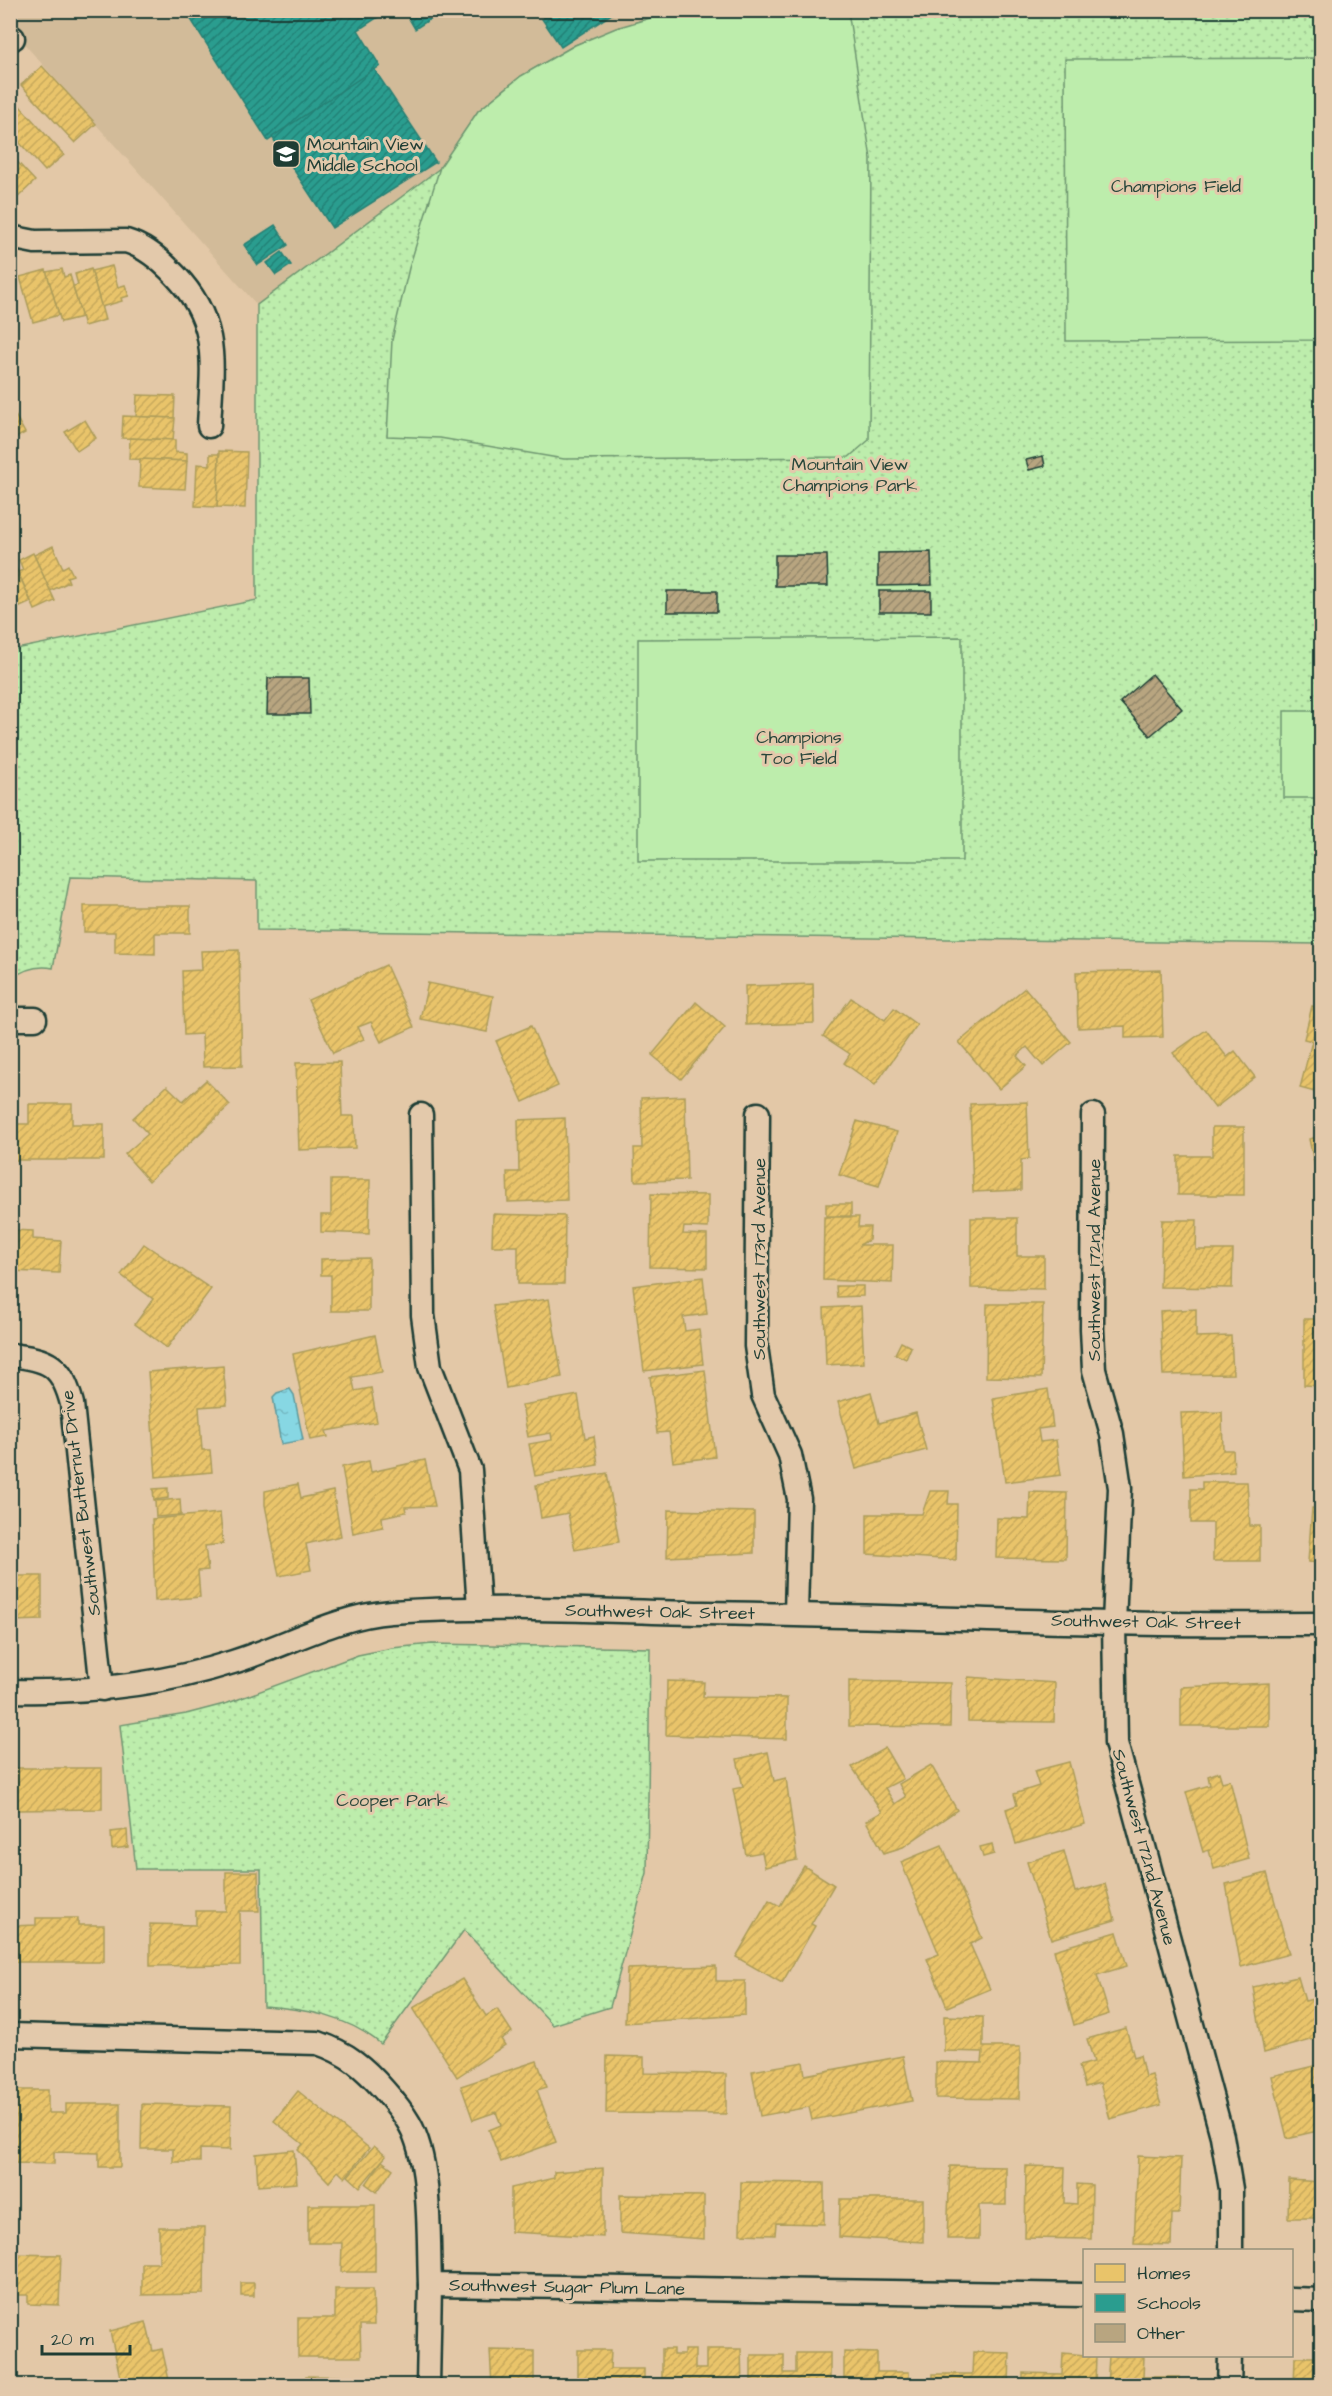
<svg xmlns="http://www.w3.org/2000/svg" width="1332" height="2396" viewBox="0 0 1332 2396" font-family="'Architects Daughter',sans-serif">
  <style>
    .built { fill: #d2bb99 }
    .park { fill: url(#park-dots); stroke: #6e9570; stroke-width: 1.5 }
    .pitch { fill: #bdedac; stroke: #6e9570; stroke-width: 1.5 }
    .water { fill: url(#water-ripples); stroke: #5d999d; stroke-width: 1.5 }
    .homes { fill: url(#homes-hatch); stroke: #ac9c5a; stroke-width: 1.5 }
    .schools { fill: url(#schools-hatch); stroke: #278074; stroke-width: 1.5 }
    .building { fill: url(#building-hatch); stroke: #1f3d34; stroke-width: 1.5 }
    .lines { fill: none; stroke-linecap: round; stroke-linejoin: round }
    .street-casing { stroke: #1f3d34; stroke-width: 27 }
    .street { stroke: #e3c9ab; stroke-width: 22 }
    .labels { text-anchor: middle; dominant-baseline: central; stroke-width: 6; stroke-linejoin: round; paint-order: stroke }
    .poi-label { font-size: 18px; fill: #1f3d34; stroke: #e3c9ab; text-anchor: start }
    .park-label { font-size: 18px; fill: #27463a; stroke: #e3c9ab }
    .street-label { font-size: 18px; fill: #1f3d34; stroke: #e3c9ab }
  </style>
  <defs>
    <pattern id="park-dots" width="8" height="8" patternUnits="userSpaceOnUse" patternTransform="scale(1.5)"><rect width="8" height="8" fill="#bdedac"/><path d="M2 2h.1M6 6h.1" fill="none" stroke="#a2cc95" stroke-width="1.8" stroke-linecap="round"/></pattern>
    <pattern id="water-ripples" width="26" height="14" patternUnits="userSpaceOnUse" patternTransform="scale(1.5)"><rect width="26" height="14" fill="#87d7e3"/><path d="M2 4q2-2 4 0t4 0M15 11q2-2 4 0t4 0" fill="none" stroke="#74b9c3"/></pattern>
    <pattern id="homes-hatch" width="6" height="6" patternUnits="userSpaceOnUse" patternTransform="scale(1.5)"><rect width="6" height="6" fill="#e9c46a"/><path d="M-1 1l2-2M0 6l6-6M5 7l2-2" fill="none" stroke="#c7a95c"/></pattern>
    <pattern id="schools-hatch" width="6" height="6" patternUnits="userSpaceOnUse" patternTransform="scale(1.5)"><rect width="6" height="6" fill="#2a9d8f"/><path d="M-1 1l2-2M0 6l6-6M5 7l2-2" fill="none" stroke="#238176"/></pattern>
    <pattern id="building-hatch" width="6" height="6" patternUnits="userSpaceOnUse" patternTransform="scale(1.5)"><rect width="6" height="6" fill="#b8a580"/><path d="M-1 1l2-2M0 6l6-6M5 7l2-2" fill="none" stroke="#95886a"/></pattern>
  </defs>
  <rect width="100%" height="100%" fill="#e3c8a7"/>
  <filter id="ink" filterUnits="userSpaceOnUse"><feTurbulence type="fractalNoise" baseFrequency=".0167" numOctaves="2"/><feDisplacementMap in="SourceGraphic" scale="12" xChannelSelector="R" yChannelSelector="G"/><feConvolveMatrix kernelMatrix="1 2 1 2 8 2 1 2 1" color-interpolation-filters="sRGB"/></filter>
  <g filter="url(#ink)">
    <polygon class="built" points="10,11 666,11 575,45 521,76 478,111 440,167 257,305 11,29"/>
    <g class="park">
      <path d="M666 11H1321V944L257 930V881L70 877 53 968C37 965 24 969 11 979V650L257 600V305L440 168 478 111 521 76 575 45Z"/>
      <path d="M432 1644 650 1648 647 1873 610 2007 553 2025 464 1930 381 2044C347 2016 306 2009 263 2006L261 1869H136L120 1725 186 1714 228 1703 358 1655 392 1648Z"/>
    </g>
    <g class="pitch">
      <polygon points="688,10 848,11 871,159 869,440 849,457 564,459 440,438 387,436 392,340 409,268 440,167 478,111 521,76 575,45 616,28 657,16"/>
      <polygon points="1321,58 1321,340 1066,341 1065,59"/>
      <polygon points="962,637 962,861 638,861 638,639"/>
      <rect x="1284" y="711" width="37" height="87"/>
    </g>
    <polygon class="water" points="290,1389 294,1395 303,1440 281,1444 273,1397 277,1393"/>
    <g class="homes">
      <polygon points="42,66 96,124 75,143 21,85"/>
      <polygon points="10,95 64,155 45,171 10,132"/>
      <polygon points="10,154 35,181 16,199 10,193"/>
      <polygon points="112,266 118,287 125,285 129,296 121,298 122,301 101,307 91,271"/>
      <polygon points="62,269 64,277 70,275 82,317 61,322 46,272"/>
      <polygon points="91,269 105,320 84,326 73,286 78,285 75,274"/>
      <polygon points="46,270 59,315 33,322 20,277"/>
      <polygon points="137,395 175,396 174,418 136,417"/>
      <polygon points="15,415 25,433 10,441 10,418"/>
      <polygon points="123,416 175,418 173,440 122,438"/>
      <polygon points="85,420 96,438 77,451 65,432"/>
      <polygon points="130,438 175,440 175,452 187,453 187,461 129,459"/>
      <polygon points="219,451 247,452 245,508 217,507"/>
      <polygon points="210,454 219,454 217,507 195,506 197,464 210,465"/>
      <polygon points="140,459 187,461 185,489 139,487"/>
      <polygon points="53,546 63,568 68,565 73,575 67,577 69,582 50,591 34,555"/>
      <polygon points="33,553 55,601 35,610 18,572 23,570 19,560"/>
      <polygon points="14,563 31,602 11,611 10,564"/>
      <polygon points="84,906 190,906 190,933 155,933 155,954 115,953 115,932 84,932"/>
      <polygon points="239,950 242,1066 203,1067 202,1034 184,1035 182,971 202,970 201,951"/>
      <polygon points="386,965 414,1027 381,1042 371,1022 358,1027 364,1039 333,1053 308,1000"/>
      <polygon points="1161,970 1163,1037 1125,1038 1125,1026 1078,1028 1076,972"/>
      <polygon points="428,983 493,996 487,1032 420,1019"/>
      <polygon points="813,984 814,1023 746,1025 745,986"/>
      <polygon points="1025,988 1071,1042 1043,1066 1027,1047 1017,1056 1026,1066 999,1089 959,1042"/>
      <polygon points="851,998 885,1020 894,1008 917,1025 875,1085 844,1063 850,1054 823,1036"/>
      <polygon points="696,1002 725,1027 681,1079 652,1055"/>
      <polygon points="1312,1006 1322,1008 1322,1094 1300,1088 1312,1041 1304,1039"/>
      <polygon points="531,1026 558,1086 523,1102 496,1041"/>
      <polygon points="1206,1030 1227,1057 1235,1051 1255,1077 1215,1108 1173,1053"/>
      <polygon points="340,1062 342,1116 354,1116 355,1148 299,1150 296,1063"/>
      <polygon points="206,1080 230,1105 149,1181 125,1154 148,1134 133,1118 167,1086 183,1101"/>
      <polygon points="685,1096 687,1180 635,1181 634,1148 642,1148 641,1098"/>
      <polygon points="1027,1102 1029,1159 1021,1160 1021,1190 973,1192 970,1104"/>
      <polygon points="29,1104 72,1104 72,1124 104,1124 104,1160 10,1160 10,1124 29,1124"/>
      <polygon points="565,1118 567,1200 508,1202 507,1172 519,1172 518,1120"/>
      <polygon points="857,1121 897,1132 879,1186 839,1175"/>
      <polygon points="1212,1127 1244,1127 1244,1195 1178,1195 1178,1156 1212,1156"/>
      <polygon points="1322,1136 1322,1200 1309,1139"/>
      <polygon points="331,1180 370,1180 369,1234 321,1232 321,1215 331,1215"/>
      <polygon points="651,1194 708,1195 708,1228 684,1227 683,1234 707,1235 707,1268 650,1267"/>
      <rect x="826" y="1204" width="25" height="12"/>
      <polygon points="493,1214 565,1216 564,1284 518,1284 518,1246 492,1246"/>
      <polygon points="824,1217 859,1217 858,1227 870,1227 869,1240 859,1245 893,1245 892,1283 823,1280"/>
      <polygon points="971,1218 1017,1218 1017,1256 1044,1256 1044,1289 971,1288"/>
      <polygon points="1162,1220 1197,1220 1196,1250 1233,1250 1232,1288 1160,1287"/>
      <polygon points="10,1230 33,1231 33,1239 61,1241 59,1273 10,1271"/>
      <polygon points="144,1244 211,1289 167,1348 135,1324 153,1299 121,1275"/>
      <polygon points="369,1258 369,1311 331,1311 331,1275 321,1275 321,1259"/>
      <polygon points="703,1277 707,1314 683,1317 685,1331 699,1329 703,1364 644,1371 633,1286"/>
      <polygon points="836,1286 863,1286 863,1296 837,1297"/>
      <polygon points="549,1299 562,1377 506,1388 493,1306"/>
      <polygon points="987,1304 1043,1304 1041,1378 986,1377"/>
      <polygon points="861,1306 864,1363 826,1365 824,1308"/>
      <polygon points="1196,1309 1196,1337 1231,1336 1233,1374 1163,1375 1160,1311"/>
      <polygon points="1304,1319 1322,1319 1322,1386 1304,1385"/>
      <polygon points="375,1335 382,1372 352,1377 355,1391 371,1388 377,1422 326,1431 328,1437 310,1440 293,1354"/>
      <polygon points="901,1342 911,1347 906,1359 895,1354"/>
      <polygon points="223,1366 227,1405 199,1407 202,1450 210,1450 212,1472 156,1477 148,1372"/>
      <polygon points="705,1370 715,1457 673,1462 669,1432 657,1433 650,1377"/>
      <polygon points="1048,1389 1053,1427 1038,1429 1040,1442 1056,1440 1061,1475 1005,1482 993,1398"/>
      <polygon points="871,1392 879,1423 916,1413 926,1450 856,1469 838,1402"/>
      <polygon points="578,1395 585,1438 594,1436 598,1465 535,1476 529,1444 552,1440 551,1433 528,1437 522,1405"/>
      <polygon points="1222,1412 1223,1450 1233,1450 1234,1472 1184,1476 1181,1413"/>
      <rect x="1315" y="1420" width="7" height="24"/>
      <polygon points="425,1460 435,1506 405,1507 406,1512 382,1517 383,1527 353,1533 342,1467 369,1461 371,1472"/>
      <polygon points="607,1473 619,1542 575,1550 568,1513 541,1518 536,1485"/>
      <polygon points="1202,1482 1247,1482 1250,1526 1260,1526 1260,1561 1213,1561 1213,1523 1191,1523 1191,1489 1202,1489"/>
      <polygon points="298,1484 301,1498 333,1491 341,1536 306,1544 311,1570 279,1576 265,1505 265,1491"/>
      <polygon points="168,1488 168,1498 154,1500 153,1489"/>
      <polygon points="930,1491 949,1491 948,1504 957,1504 956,1560 867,1554 867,1514 922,1514"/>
      <polygon points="1030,1492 1067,1493 1066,1559 996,1558 997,1518 1029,1519"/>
      <polygon points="180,1499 181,1515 156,1517 155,1501"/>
      <polygon points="1312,1508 1322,1509 1322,1563 1308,1562"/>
      <polygon points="668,1510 754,1512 754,1553 667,1557"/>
      <polygon points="220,1513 223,1544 205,1546 208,1570 198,1571 200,1597 155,1601 152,1519"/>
      <polygon points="10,1576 42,1576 42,1620 12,1621"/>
      <polygon points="968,1677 1055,1683 1054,1722 968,1721"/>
      <polygon points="667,1681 704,1682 703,1697 787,1698 787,1739 666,1735"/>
      <polygon points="849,1681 951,1683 950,1727 849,1726"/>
      <polygon points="1269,1683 1269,1726 1181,1726 1181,1687"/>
      <polygon points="885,1748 903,1779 885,1788 895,1804 906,1797 899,1784 931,1765 957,1810 903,1847 884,1853 866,1821 882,1812 852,1767"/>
      <polygon points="768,1752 774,1781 786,1778 797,1860 765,1867 762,1852 746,1855 733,1789 743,1787 737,1759"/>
      <polygon points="1069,1762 1085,1824 1016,1844 1006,1809 1017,1805 1014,1794 1039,1786 1034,1771"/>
      <polygon points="16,1768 102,1768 102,1809 16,1810"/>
      <polygon points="1219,1772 1222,1782 1230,1780 1249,1859 1214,1869 1209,1850 1203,1852 1186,1792 1210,1785 1208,1776"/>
      <polygon points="127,1830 128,1847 112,1849 111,1832"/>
      <polygon points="992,1844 994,1854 983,1857 980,1847"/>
      <polygon points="942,1845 982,1938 970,1944 990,1989 947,2007 927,1959 939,1954 901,1862"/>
      <polygon points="1064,1851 1075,1892 1105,1884 1115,1920 1051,1939 1027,1862"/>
      <polygon points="804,1866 834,1885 811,1924 815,1926 782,1983 736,1957 769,1900 780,1906"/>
      <polygon points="226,1872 258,1872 259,1911 240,1911 240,1965 150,1966 150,1924 196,1925 196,1911 226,1911"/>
      <polygon points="1267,1873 1289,1954 1241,1967 1226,1884"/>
      <polygon points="36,1918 78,1918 78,1925 104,1925 104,1962 12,1962 12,1926 36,1925"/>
      <polygon points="1117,1932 1127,1966 1097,1975 1109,2014 1074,2025 1054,1950"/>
      <polygon points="716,1966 716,1981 745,1981 745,2015 625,2023 627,1969"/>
      <polygon points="1298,1977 1305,2001 1321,1997 1322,2037 1264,2053 1253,1987"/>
      <polygon points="462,1979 486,2016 497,2009 512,2032 501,2039 505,2045 457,2077 413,2008"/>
      <polygon points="944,2016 983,2017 983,2047 1020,2047 1019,2099 936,2098 936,2062 982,2063 983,2052 944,2051"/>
      <polygon points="1126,2028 1134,2057 1140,2055 1145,2077 1152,2075 1161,2105 1110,2119 1100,2083 1085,2087 1079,2066 1094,2062 1087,2039"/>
      <polygon points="607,2056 644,2057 644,2073 726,2074 726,2114 606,2113"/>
      <polygon points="903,2056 912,2101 812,2120 809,2107 760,2116 752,2071 803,2062 805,2075"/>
      <polygon points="537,2061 547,2087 537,2090 556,2142 501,2162 489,2130 501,2125 496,2112 473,2120 461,2086"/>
      <polygon points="1318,2065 1322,2080 1322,2130 1287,2138 1272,2076"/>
      <polygon points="13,2090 48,2090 48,2113 66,2113 66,2104 120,2104 120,2167 99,2167 99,2153 54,2152 54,2164 11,2163"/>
      <polygon points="298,2091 369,2148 345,2178 338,2171 329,2182 298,2150 303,2144 274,2121"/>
      <polygon points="142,2104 231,2106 230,2150 200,2149 200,2162 173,2162 173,2149 141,2149"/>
      <polygon points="374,2146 386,2156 360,2187 348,2176"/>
      <polygon points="294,2150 297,2183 258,2186 256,2154"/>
      <polygon points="1138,2156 1181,2158 1179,2214 1172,2214 1171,2245 1134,2244"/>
      <polygon points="382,2161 393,2169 377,2192 366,2184"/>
      <polygon points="950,2166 1006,2167 1006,2205 979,2205 979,2239 947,2239"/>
      <polygon points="1026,2166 1065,2167 1064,2203 1077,2204 1077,2184 1092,2185 1091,2239 1025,2238"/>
      <polygon points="603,2168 603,2237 511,2232 511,2188 554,2178 554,2172"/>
      <polygon points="1289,2180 1322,2182 1322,2218 1288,2218"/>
      <polygon points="741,2182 824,2183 824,2224 776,2223 775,2235 740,2234"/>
      <polygon points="620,2195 704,2196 704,2239 620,2233"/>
      <polygon points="840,2199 923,2199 923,2242 839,2237"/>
      <polygon points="308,2205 375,2205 375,2272 341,2272 342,2243 308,2243"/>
      <polygon points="159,2227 205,2227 204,2294 142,2295 142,2263 159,2263"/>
      <polygon points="10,2254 61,2255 59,2305 28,2304 28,2295 13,2295 13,2304 10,2304"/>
      <rect x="241" y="2283" width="13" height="13"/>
      <polygon points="335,2289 373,2289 374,2325 360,2325 361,2357 298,2357 298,2318 335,2318"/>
      <polygon points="146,2322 153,2351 162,2349 169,2380 151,2386 122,2386 110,2331"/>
      <polygon points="662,2349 673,2349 673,2355 684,2355 684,2350 695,2350 695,2369 706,2369 706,2349 741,2349 742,2385 662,2386"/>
      <polygon points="490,2350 534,2351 534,2386 492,2386"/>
      <polygon points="578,2350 611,2350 610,2369 644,2369 644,2386 578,2386"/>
      <polygon points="844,2352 877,2353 877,2372 909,2372 909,2386 844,2386"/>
      <polygon points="973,2352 1010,2353 1009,2386 933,2386 933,2374 972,2374"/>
      <polygon points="796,2353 830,2353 830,2386 751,2386 751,2355 784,2355 784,2373 796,2373"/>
      <polygon points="1063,2353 1096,2356 1095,2386 1023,2386 1023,2373 1062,2374"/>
      <polygon points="1109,2356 1144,2357 1143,2377 1179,2377 1178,2386 1107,2386"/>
      <polygon points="1295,2357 1322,2357 1322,2386 1294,2386"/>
      <polygon points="306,2376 373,2377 373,2386 306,2386"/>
    </g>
    <g class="schools">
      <polygon points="185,10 389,10 358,30 380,66 268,141"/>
      <polygon points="404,10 444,10 415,29"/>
      <polygon points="555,10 618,10 561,47 542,19"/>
      <polygon points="374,69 436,162 332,228 272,137"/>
      <polygon points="275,225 288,245 258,265 244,245"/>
      <polygon points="282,252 291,265 276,275 267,263"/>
    </g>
    <g class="building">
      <polygon points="1043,456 1045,466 1029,470 1026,460"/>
      <polygon points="931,552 932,585 878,586 878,553"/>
      <polygon points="775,555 827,555 828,586 775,586"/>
      <rect x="667" y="591" width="50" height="21"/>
      <rect x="879" y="591" width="52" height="21"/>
      <polygon points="1152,674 1182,709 1150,736 1120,702"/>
      <polygon points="268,678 309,678 310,714 267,714"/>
    </g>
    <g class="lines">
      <g class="street-casing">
        <g id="street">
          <polyline points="10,40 13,38"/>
          <path d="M10 237 35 242 126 241C146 247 161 260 175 275 221 323 212 365 209 426"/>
          <polyline points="10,1019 35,1019"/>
          <polyline points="758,1114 756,1346 763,1395 790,1455 799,1499 796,1614"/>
          <polyline points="421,1115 423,1315 430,1367 470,1470 479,1609"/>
          <polyline points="1093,1115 1092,1329 1094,1370 1112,1434 1120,1488 1114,1623 1116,1743 1222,2136 1231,2189 1231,2250"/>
          <path d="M10 1355C49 1359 62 1365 72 1404L102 1689"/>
          <path d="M10 1691C86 1693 161 1685 233 1662 286 1646 336 1616 391 1612 495 1605 600 1611 703 1613 839 1615 974 1620 1109 1623 1180 1625 1251 1624 1322 1624"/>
          <path d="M10 2035 318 2043C347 2053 364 2067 384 2090 393 2100 402 2111 409 2123 432 2162 428 2239 430 2285L1084 2295"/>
          <polyline points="1292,2299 1322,2300"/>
          <polyline points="428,2386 430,2285"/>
          <polyline points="1229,2386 1230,2356"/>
        </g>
      </g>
      <use href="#street" class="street"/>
    </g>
  </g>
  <defs>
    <g id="school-square" transform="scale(1.5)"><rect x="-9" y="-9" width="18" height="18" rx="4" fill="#1f3d34" stroke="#e3c9ab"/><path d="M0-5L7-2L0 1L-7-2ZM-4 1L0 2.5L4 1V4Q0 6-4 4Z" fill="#fff"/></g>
  </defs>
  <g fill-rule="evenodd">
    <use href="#school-square" x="286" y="154"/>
  </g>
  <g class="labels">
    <g class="poi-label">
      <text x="307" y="144">Mountain View<tspan x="307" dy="21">Middle School</tspan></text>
    </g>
    <g class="park-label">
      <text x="1176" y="186">Champions Field</text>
      <text x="850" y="464">Mountain View<tspan x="850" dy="21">Champions Park</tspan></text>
      <text x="799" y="737">Champions<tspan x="799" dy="21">Too Field</tspan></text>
      <text x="392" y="1800">Cooper Park</text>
    </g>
    <g class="street-label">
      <text transform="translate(759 1259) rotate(-90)">Southwest 173rd Avenue</text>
      <text transform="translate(1094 1260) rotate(-90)">Southwest 172nd Avenue</text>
      <text transform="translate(81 1503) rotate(-97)">Southwest Butternut Drive</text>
      <text transform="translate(660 1612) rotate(1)">Southwest Oak Street</text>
      <text transform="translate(1146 1622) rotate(1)">Southwest Oak Street</text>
      <text transform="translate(1144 1847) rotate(75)">Southwest 172nd Avenue</text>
      <text transform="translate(567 2287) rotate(1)">Southwest Sugar Plum Lane</text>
    </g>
  </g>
  <rect width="1332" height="2396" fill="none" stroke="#e3c9ab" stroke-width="36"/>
  <rect x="18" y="18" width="1296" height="2360" fill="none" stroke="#1f3d34" stroke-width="2" filter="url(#ink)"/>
  <rect x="1083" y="2249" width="210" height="108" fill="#e3c9ab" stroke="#95917b" stroke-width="1.5"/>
  <rect x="1095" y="2264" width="30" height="18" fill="#e9c46a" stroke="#95917b" stroke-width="1.5"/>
  <text x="1137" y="2279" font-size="18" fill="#1f3d34">Homes</text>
  <rect x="1095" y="2294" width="30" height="18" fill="#2a9d8f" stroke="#95917b" stroke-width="1.5"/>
  <text x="1137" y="2309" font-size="18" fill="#1f3d34">Schools</text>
  <rect x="1095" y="2324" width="30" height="18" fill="#b8a580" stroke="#95917b" stroke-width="1.5"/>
  <text x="1137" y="2339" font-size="18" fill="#1f3d34">Other</text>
  <path d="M42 2345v9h88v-9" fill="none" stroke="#1f3d34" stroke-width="3"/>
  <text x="51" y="2345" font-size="18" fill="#1f3d34" stroke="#e3c9ab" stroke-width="4.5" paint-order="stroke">20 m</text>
</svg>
